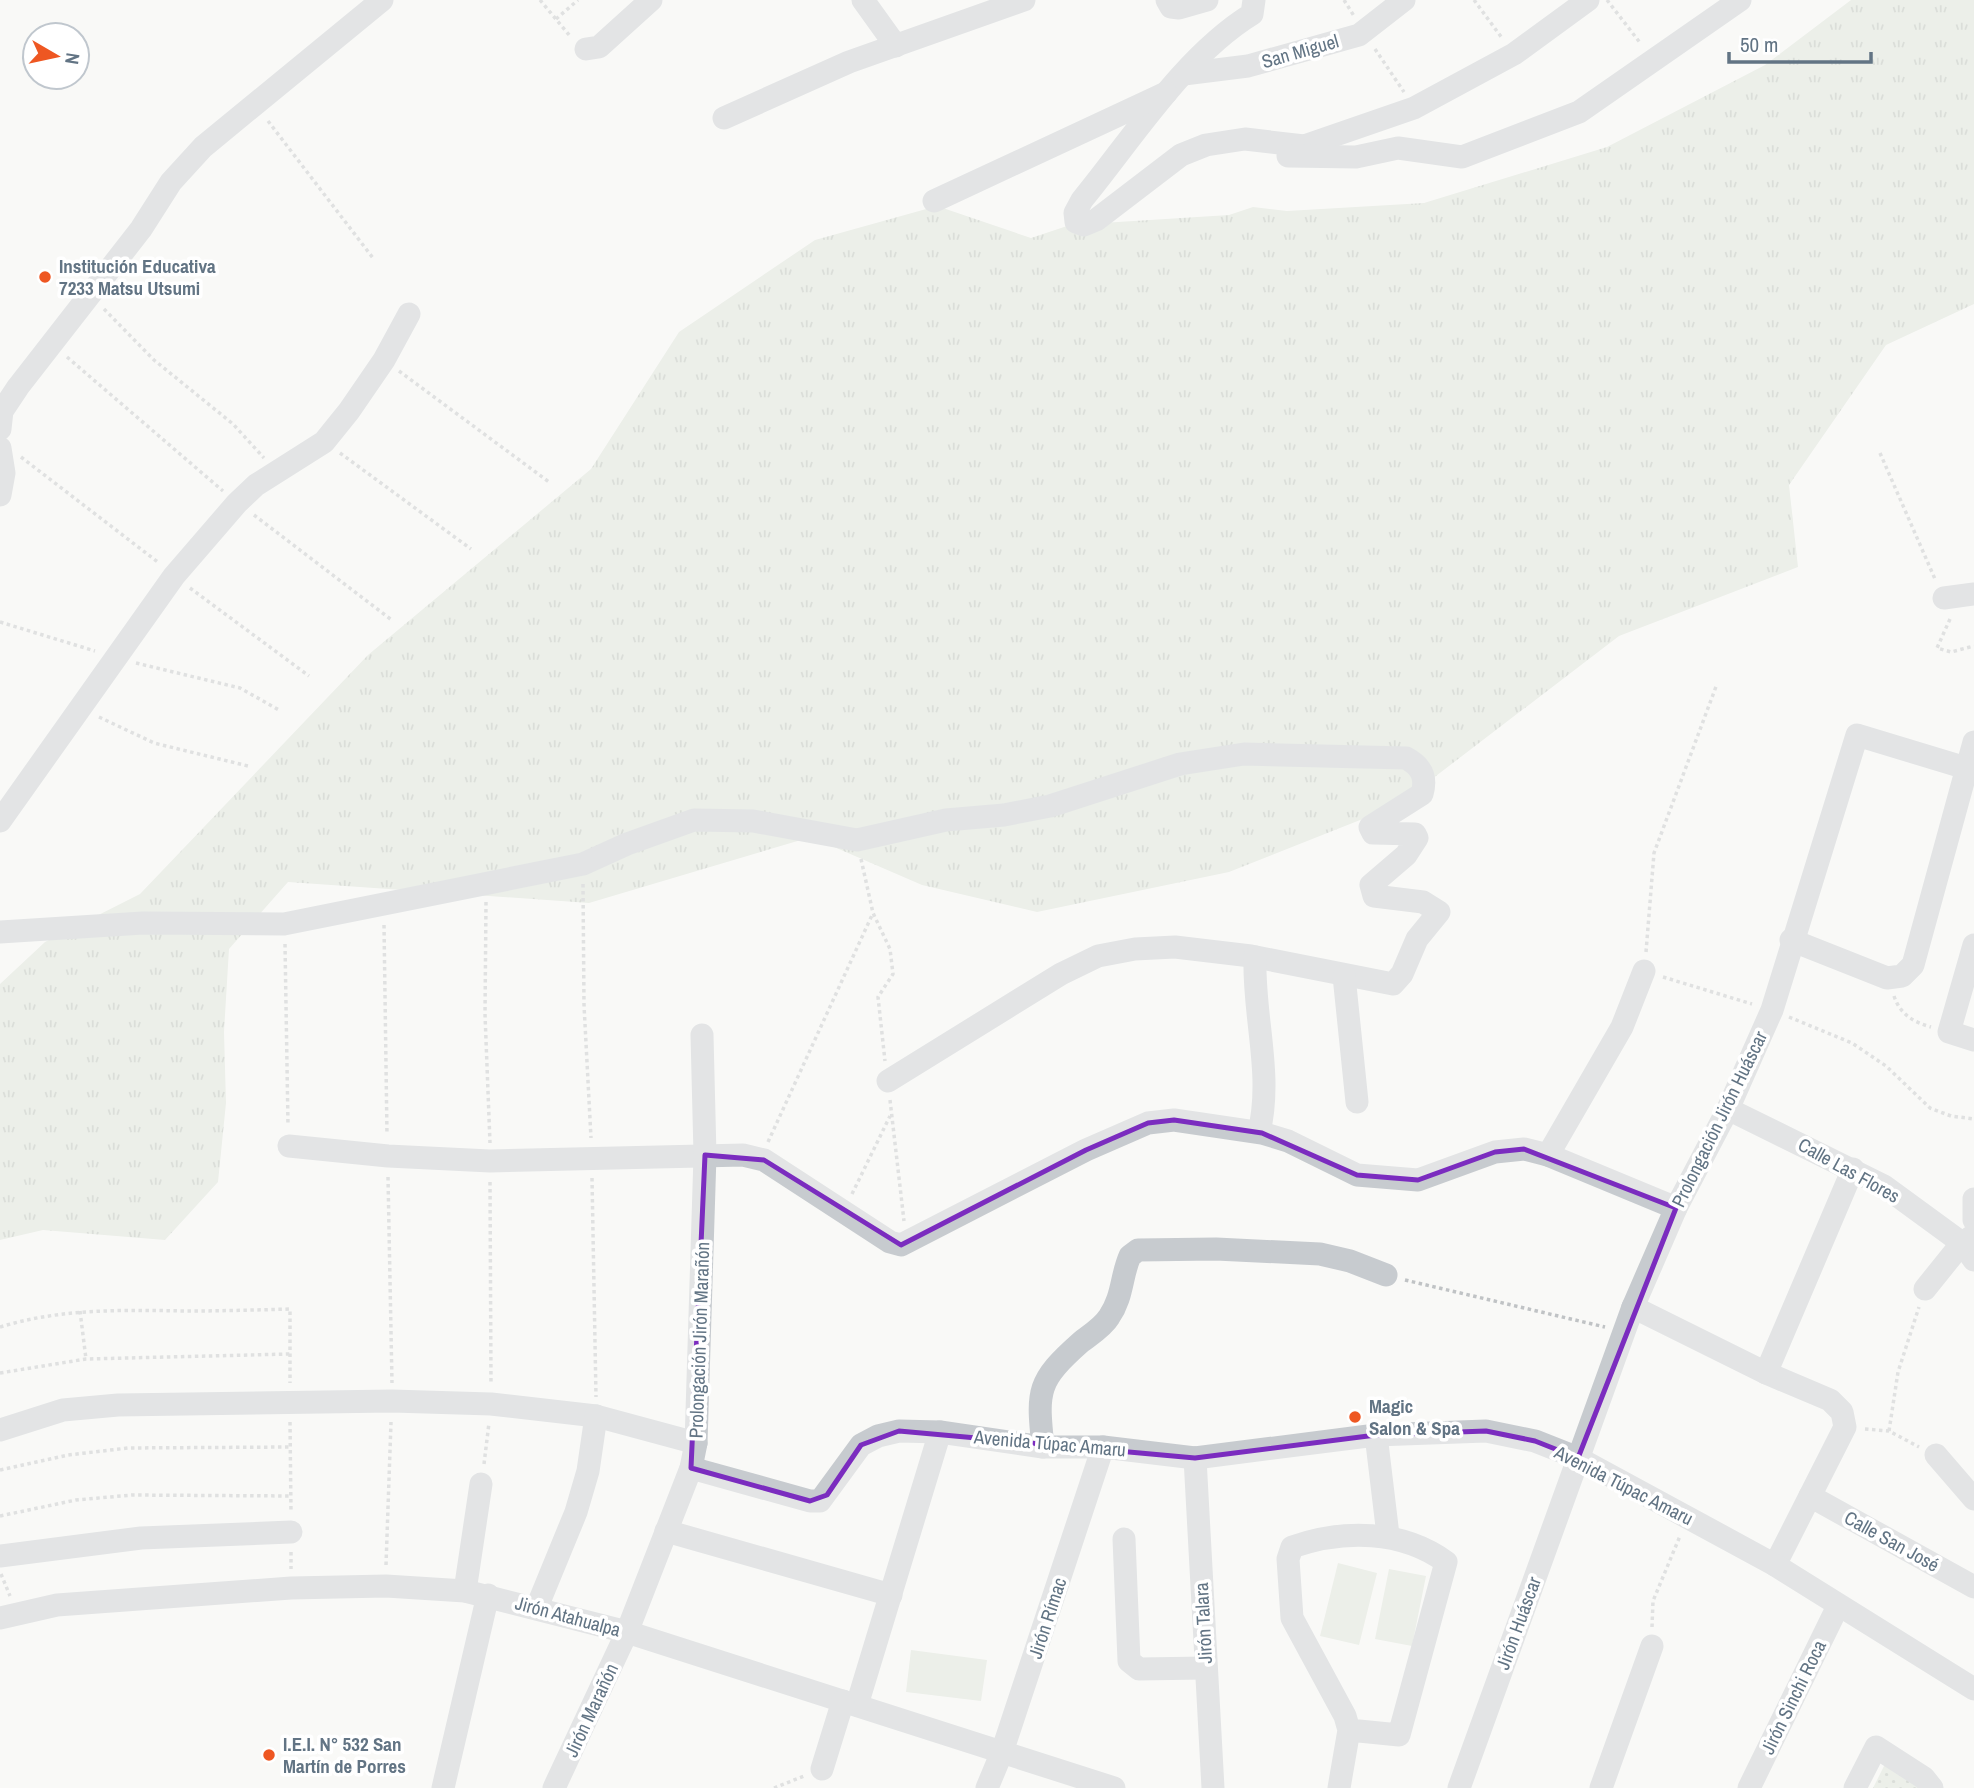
<svg xmlns="http://www.w3.org/2000/svg" width="1974" height="1788" viewBox="0 0 1974 1788" font-family="'Archivo Narrow',sans-serif">
  <style>
    .grass { fill: url(#grass-tufts) }
    .park { fill: url(#park-dots) }
    .pitch { fill: #dbe2d7 }
    .lines { fill: none; stroke-linecap: round; stroke-linejoin: round }
    .path { stroke: #c0c3c5; stroke-width: 3.5; stroke-dasharray: 3.5 3.5; stroke-linecap: butt }
    .minor { stroke: #c7cbcf; stroke-width: 23 }
    .marked { fill: none; stroke: #7b2cbf; stroke-width: 5; stroke-linejoin: round }
    .poi-dot { fill: #ee5722; stroke: #fff; stroke-width: 2.5 }
    .labels { text-anchor: middle; dominant-baseline: central; stroke-width: 7; stroke-linejoin: round; paint-order: stroke }
    .street-label { font-size: 19px; fill: #627484; stroke: #fff }
    .poi-label { font-size: 19px; font-weight: bold; fill: #627484; stroke: #fff; text-anchor: start }
  </style>
  <defs>
    <pattern id="grass-tufts" width="24" height="20" patternUnits="userSpaceOnUse" patternTransform="scale(1.75)"><rect width="24" height="20" fill="#dbe2d7"/><path d="M3 7l-1-3M5 7V3M7 7l1-3M15 17l-1-3M17 17v-4M19 17l1-3" fill="none" stroke="#b5bcb4"/></pattern>
    <pattern id="park-dots" width="8" height="8" patternUnits="userSpaceOnUse" patternTransform="scale(1.75)"><rect width="8" height="8" fill="#dbe2d7"/><path d="M2 2h.1M6 6h.1" fill="none" stroke="#b5bcb4" stroke-width="1.8" stroke-linecap="round"/></pattern>
  </defs>
  <rect width="100%" height="100%" fill="#f9f9f7"/>
  <polygon class="grass" points="1851,0 1974,0 1974,304 1886,345 1789,485 1798,567 1619,636 1398,805 1229,872 1037,912 922,885 811,837 589,903 288,882 229,949 224,1032 226,1103 218,1182 165,1240 43,1230 0,1240 0,984 45,942 140,894 368,655 591,469 679,332 815,240 937,206 1031,238 1070,225 1229,215 1253,207 1287,211 1424,203 1607,147 1765,65"/>
  <polygon class="park" points="1885,1764 1916,1785 1918,1788 1873,1788"/>
  <g class="pitch">
    <polygon points="1338,1563 1377,1573 1359,1645 1320,1636"/>
    <polygon points="1389,1569 1426,1576 1412,1646 1375,1639"/>
    <polygon points="911,1650 987,1660 981,1701 906,1692"/>
  </g>
  <g class="lines">
    <g class="path">
      <polyline points="540,0 570,36"/>
      <polyline points="1344,0 1354,16"/>
      <polyline points="1474,0 1502,38"/>
      <polyline points="1607,0 1641,44"/>
      <polyline points="556,19 578,0"/>
      <polyline points="1375,49 1404,92"/>
      <polyline points="268,121 373,258"/>
      <polyline points="104,309 154,360 233,424 264,458"/>
      <polyline points="67,357 223,491"/>
      <polyline points="399,371 549,482"/>
      <polyline points="340,453 471,549"/>
      <polyline points="1880,453 1935,579"/>
      <polyline points="21,457 159,563"/>
      <polyline points="254,515 393,621"/>
      <polyline points="190,588 309,676"/>
      <polyline points="1950,619 1937,648 1951,652 1974,646"/>
      <polyline points="0,622 95,651"/>
      <polyline points="136,663 240,688 279,710"/>
      <polyline points="99,717 154,743 248,766"/>
      <polyline points="861,859 873,913 890,949 893,974 878,997 885,1061"/>
      <polyline points="583,884 584,1005 591,1138"/>
      <polyline points="486,902 485,1014 490,1143"/>
      <polyline points="384,925 387,1135"/>
      <polyline points="285,944 288,1125"/>
      <polyline points="1646,952 1654,853 1717,684"/>
      <polyline points="1663,977 1752,1004"/>
      <path d="M1894 996C1900 1014 1913 1022 1931 1027"/>
      <polyline points="1789,1017 1852,1043 1886,1066 1930,1108 1951,1116 1974,1119"/>
      <polyline points="890,1100 904,1221"/>
      <polyline points="768,1142 873,913"/>
      <polyline points="388,1177 392,1383"/>
      <polyline points="592,1178 596,1397"/>
      <polyline points="490,1182 491,1384"/>
      <polyline points="852,1194 890,1116"/>
      <polyline points="1405,1280 1605,1327"/>
      <polyline points="80,1311 86,1359"/>
      <path d="M0 1327C62 1308 124 1310 187 1311 221 1311 255 1310 290 1309V1383"/>
      <polyline points="0,1373 86,1359 290,1354"/>
      <polyline points="290,1422 291,1513"/>
      <polyline points="1865,1429 1889,1431 1919,1447"/>
      <polyline points="1889,1431 1898,1372 1919,1307"/>
      <polyline points="484,1464 489,1423"/>
      <polyline points="0,1470 68,1455 128,1448 291,1447"/>
      <polyline points="0,1516 76,1500 132,1495 291,1496"/>
      <polyline points="291,1552 291,1569"/>
      <polyline points="386,1565 391,1422"/>
      <polyline points="1,1574 10,1596"/>
      <polyline points="1652,1627 1653,1601 1680,1536"/>
      <polyline points="774,1788 804,1776"/>
    </g>
    <g class="minor">
      <polyline points="863,0 896,46"/>
      <polyline points="1167,0 1171,7 1179,8 1207,0"/>
      <path d="M1254 0 1252 14C1184 56 1132 139 1082 200L1075 213 1076 222 1084 225 1096 220 1181 155 1206 145 1245 139 1304 146 1414 108 1514 54 1588 0"/>
      <polyline points="586,49 599,47 651,0"/>
      <polyline points="1184,74 1248,66 1359,35 1404,0"/>
      <polyline points="724,118 849,62 1024,0"/>
      <polyline points="1288,156 1356,157 1398,148 1462,157 1579,112 1740,0"/>
      <polyline points="934,201 1166,93"/>
      <polyline points="0,429 2,411 18,387 141,229 171,182 203,147 382,0"/>
      <polyline points="0,448 4,473 0,495"/>
      <polyline points="1944,598 1974,594"/>
      <polyline points="0,821 174,576 237,503 256,485 324,442 349,411 384,360 409,314"/>
      <path d="M0 932 143 923 284 924 583 864 627 844 694 820 753 821 857 840 946 820 1004 815 1050 806 1180 764 1244 754 1406 758C1421 766 1427 777 1422 794L1370 827 1373 833 1415 834 1417 838 1406 855 1371 885 1374 896 1423 902 1439 912 1417 939 1402 974 1393 984 1251 956 1175 947 1135 949 1098 956 1061 974 888 1081"/>
      <polyline points="1791,940 1887,978 1902,976 1913,965 1974,742"/>
      <polyline points="1974,945 1949,1032 1974,1040"/>
      <path d="M1255 957C1253 1016 1273 1074 1259 1132"/>
      <polyline points="1344,976 1357,1102"/>
      <polyline points="1728,1109 1884,1186 1962,1243 1974,1260"/>
      <polyline points="289,1146 388,1156 490,1161 743,1155 764,1160 890,1242 901,1245 1086,1150 1148,1123 1174,1120 1262,1133 1288,1141 1357,1175 1418,1180 1495,1152 1524,1149 1548,1155 1676,1208"/>
      <polyline points="1548,1155 1622,1027 1644,971"/>
      <polyline points="1974,1199 1974,1220"/>
      <polyline points="1925,1289 1962,1243 1974,1235"/>
      <polyline points="1633,1307 1766,1373 1830,1400 1842,1412 1845,1427 1775,1565"/>
      <polyline points="1766,1373 1853,1169"/>
      <polyline points="0,1430 63,1410 118,1405 392,1401 491,1404 596,1416 696,1443"/>
      <polyline points="1376,1435 1388,1535"/>
      <path d="M1043 1447C1037 1390 1037 1381 1081 1342 1090 1335 1103 1327 1109 1317 1123 1297 1121 1276 1130 1256L1138 1250 1216 1249 1320 1254 1350 1261 1386 1275"/>
      <polyline points="1936,1455 1974,1499"/>
      <polyline points="1195,1458 1213,1788"/>
      <polyline points="691,1468 810,1501 820,1501 861,1445 878,1436 899,1431 940,1432 1043,1447 1103,1447 1195,1458 1376,1435 1486,1431 1535,1441 1578,1458 1775,1565 1974,1689"/>
      <polyline points="1810,1496 1974,1587"/>
      <polyline points="666,1531 891,1595"/>
      <polyline points="1124,1539 1129,1661 1139,1669 1205,1668"/>
      <polyline points="0,1556 141,1538 291,1532"/>
      <polyline points="465,1591 481,1484"/>
      <polyline points="537,1607 576,1512 588,1471 596,1416"/>
      <polyline points="0,1618 57,1605 291,1588 386,1586 465,1591 627,1632 1114,1788"/>
      <polyline points="857,1705 940,1432"/>
      <polyline points="822,1769 843,1701"/>
      <polyline points="443,1788 488,1595"/>
      <polyline points="554,1788 627,1632 691,1468 696,1443 705,1155 702,1035"/>
      <polyline points="987,1788 1002,1752 1103,1447"/>
      <path d="M1339 1788 1349 1730 1345 1716 1292 1618 1288 1559 1292 1547C1344 1529 1402 1530 1446 1562L1399 1735 1349 1730"/>
      <polyline points="1459,1788 1633,1307 1676,1208 1728,1109 1772,1010 1857,735 1966,768"/>
      <polyline points="1601,1788 1652,1646"/>
      <polyline points="1749,1788 1838,1606"/>
      <polyline points="1855,1788 1876,1747 1924,1778 1932,1788"/>
    </g>
  </g>
  <path d="M0 0H1974V1788H0ZM1174 1120 1262 1133 1357 1175 1418 1180 1495 1152 1524 1149 1676 1208 1578 1458 1535 1441 1486 1431 1376 1435 1195 1458 899 1431 861 1445 827 1495 810 1501 691 1468 705 1155 764 1160 901 1245 1086 1150 1148 1123Z" fill="#f9f9f7" fill-opacity=".55" fill-rule="evenodd"/>
  <path class="marked" d="M1174 1120 1262 1133 1357 1175 1418 1180 1495 1152 1524 1149 1676 1208 1578 1458 1535 1441 1486 1431 1376 1435 1195 1458 899 1431 861 1445 827 1495 810 1501 691 1468 705 1155 764 1160 901 1245 1086 1150 1148 1123Z"/>
  <g class="poi-dot">
    <circle cx="45" cy="277" r="7"/>
    <circle cx="1355" cy="1417" r="7"/>
    <circle cx="269" cy="1755" r="7"/>
  </g>
  <g class="labels">
    <g class="street-label">
      <text transform="translate(1300 51) rotate(-16)">San Miguel</text>
      <text transform="translate(1719 1119) rotate(-64)">Prolongación Jirón Huáscar</text>
      <text transform="translate(1849 1170) rotate(29)">Calle Las Flores</text>
      <text transform="translate(699 1340) rotate(-88)">Prolongación Jirón Marañón</text>
      <text transform="translate(1050 1443) rotate(5)">Avenida Túpac Amaru</text>
      <text transform="translate(1624 1485) rotate(27)">Avenida Túpac Amaru</text>
      <text transform="translate(1892 1541) rotate(29)">Calle San José</text>
      <text transform="translate(568 1616) rotate(15)">Jirón Atahualpa</text>
      <text transform="translate(1047 1618) rotate(-72)">Jirón Rímac</text>
      <text transform="translate(1203 1623) rotate(-93)">Jirón Talara</text>
      <text transform="translate(1518 1623) rotate(-70)">Jirón Huáscar</text>
      <text transform="translate(1793 1697) rotate(-64)">Jirón Sinchi Roca</text>
      <text transform="translate(591 1710) rotate(-65)">Jirón Marañón</text>
    </g>
    <g class="poi-label">
      <text x="59" y="266">Institución Educativa<tspan x="59" dy="22">7233 Matsu Utsumi</tspan></text>
      <text x="1369" y="1406">Magic<tspan x="1369" dy="22">Salon &amp; Spa</tspan></text>
      <text x="283" y="1744">I.E.I. N° 532 San<tspan x="283" dy="22">Martín de Porres</tspan></text>
    </g>
  </g>
  <g transform="translate(56 56) rotate(99)"><circle r="33" fill="#ffffff" stroke="#c0c7ce" stroke-width="2"/>
  <path d="M0-5L12 26L0 18L-12 26Z" fill="#ee5722"/>
  <text y="-10" font-size="19" font-weight="bold" text-anchor="middle" fill="#627484">N</text>
  </g>
  <path d="M1729 52v10h142v-10" fill="none" stroke="#627484" stroke-width="3.5"/>
  <text x="1740" y="52" font-size="21" fill="#627484" stroke="#ffffff" stroke-width="5" paint-order="stroke">50 m</text>
</svg>
